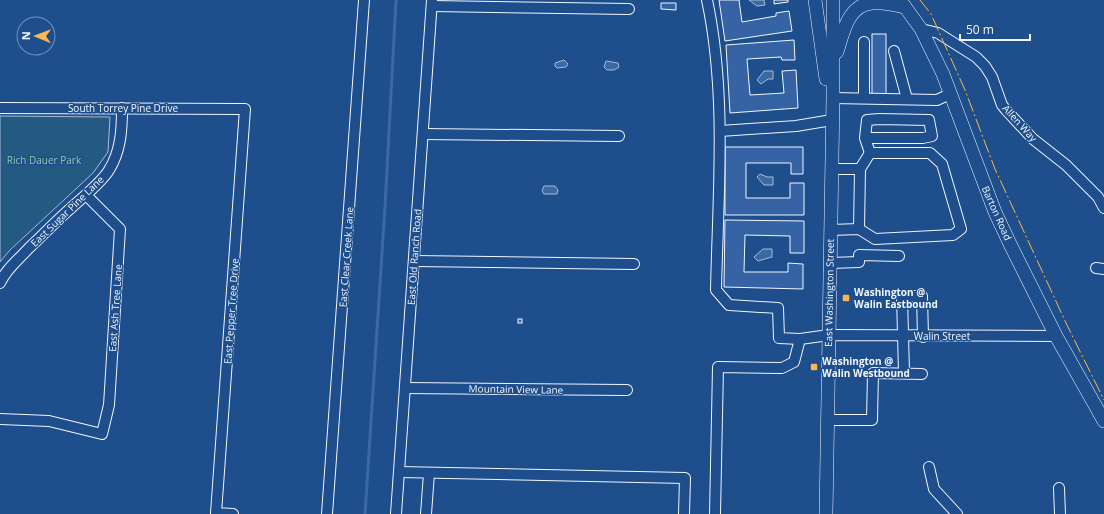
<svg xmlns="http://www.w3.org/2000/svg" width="1104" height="514" viewBox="0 0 1104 514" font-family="'Open Sans',sans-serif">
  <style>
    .green { fill: #245a82; stroke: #a8bbd7 }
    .water { fill: #3b69a3; stroke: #a8bbd7 }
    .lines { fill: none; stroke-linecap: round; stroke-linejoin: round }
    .stream { stroke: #3b69a3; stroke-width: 3 }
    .building { fill: #3563a3; stroke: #f2f6ff }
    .minor-casing { stroke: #f2f6ff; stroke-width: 12 }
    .major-casing { stroke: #f2f6ff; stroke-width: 14 }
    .minor { stroke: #1f4e8c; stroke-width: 10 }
    .major { stroke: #1f4e8c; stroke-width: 13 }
    .power { stroke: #ffb74d; stroke-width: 1; stroke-dasharray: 14 3 2 3; stroke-linecap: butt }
    .poi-dot { fill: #ffb74d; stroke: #1f4e8c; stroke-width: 1.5 }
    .labels { text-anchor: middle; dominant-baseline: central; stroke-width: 3; stroke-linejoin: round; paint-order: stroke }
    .street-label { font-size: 10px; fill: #f2f6ff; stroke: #1f4e8c }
    .park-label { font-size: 10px; fill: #97c8a6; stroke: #1f4e8c }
    .poi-label { font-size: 10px; font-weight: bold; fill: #f2f6ff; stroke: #1f4e8c; text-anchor: start }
  </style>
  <rect width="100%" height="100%" fill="#1f4e8c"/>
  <polygon class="green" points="0,116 110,117 108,152 93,173 10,250 0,262"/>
  <g class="water">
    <polygon points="749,0 764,0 765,5 757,6"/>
    <polygon points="564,60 568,64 566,67 557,68 555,66 555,63"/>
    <polygon points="606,61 618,63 619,67 614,70 607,70 604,67"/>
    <polygon points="764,71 773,71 773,79 768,79 761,84 757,80"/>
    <polygon points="760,174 767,177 773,177 773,185 764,185 757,177"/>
    <polygon points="544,186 555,186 558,190 557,194 544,194 542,191"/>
    <polygon points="763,249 772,249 772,257 758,261 754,257"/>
  </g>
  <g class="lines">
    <polyline class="stream" points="365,514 385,207 396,0"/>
  </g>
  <g class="building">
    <polygon points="719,0 739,0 742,22 776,16 776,13 789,11 792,31 725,41"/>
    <polygon points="774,0 788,0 788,2 774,4"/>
    <polygon points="661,3 676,3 676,10 661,9"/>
    <rect x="872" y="34" width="14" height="63"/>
    <polygon points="794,40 795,60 782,60 781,57 747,59 750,95 784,93 782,71 796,70 798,108 730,113 726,45"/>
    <polygon points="725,147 803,147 803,174 791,174 791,163 746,163 746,198 790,198 790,183 804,183 804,215 725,215"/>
    <polygon points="725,220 804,221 804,253 790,253 790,236 745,235 744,272 788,272 788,263 803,264 803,289 724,287"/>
    <rect x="518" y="319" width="4" height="4"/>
  </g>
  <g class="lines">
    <g class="minor-casing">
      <g id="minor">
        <path d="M707 0C727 93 718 195 716 290L729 305 778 308 779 338 800 339"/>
        <polyline points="432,6 629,9"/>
        <polyline points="921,29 938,33 976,57 985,66 992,77 1002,105 1006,110 1033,139 1066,165 1098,197 1104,208"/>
        <polyline points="894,51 907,99"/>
        <polyline points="833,98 937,100 950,94"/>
        <polyline points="864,98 864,42"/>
        <polyline points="0,108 245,109 216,513 233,514"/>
        <polyline points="720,131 796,126 832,120"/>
        <polyline points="423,134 619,136"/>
        <polyline points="831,169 860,169 870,153"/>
        <polyline points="859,229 860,169"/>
        <polyline points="830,230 859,229 875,239 953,235 961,229 942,164 930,153 870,153 865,138 867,120 879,119 929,120 932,136 923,138 865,138"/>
        <polyline points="414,261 634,264"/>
        <polyline points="830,263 859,262 859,255 899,256"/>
        <polyline points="1096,268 1104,269"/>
        <path d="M0 283C6 269 19 259 29 248 43 235 56 221 71 208 82 198 102 182 109 170 121 151 122 129 122 108"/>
        <polyline points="904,373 902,296 922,296 923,337"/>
        <polyline points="405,388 627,390"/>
        <polyline points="0,419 49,421 102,434 109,405 120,229 86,195"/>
        <polyline points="828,420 872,420 873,373 922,374"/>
        <polyline points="929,467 934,489 957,514"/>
        <polyline points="399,472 685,478 684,514"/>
        <polyline points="1059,488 1060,514"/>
        <polyline points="327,514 364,0"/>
        <polyline points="396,514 432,0"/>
        <polyline points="426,514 429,473"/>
        <polyline points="715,514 718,367 782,368 794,362 800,339 829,335 1056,336"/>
      </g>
    </g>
    <g class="major-casing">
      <g id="major">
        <polyline points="815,0 826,79"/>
        <polyline points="900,0 921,29 943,74 995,212 1010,244 1056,336 1104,421"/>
        <path d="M837 52C843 33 848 4 873 3 884 2 895 5 905 7"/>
        <polyline points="826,514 833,98 833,0"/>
      </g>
    </g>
    <use href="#minor" class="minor"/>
    <use href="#major" class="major"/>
    <polyline class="power" points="920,0 931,14 965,90 995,169 1066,323 1104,400"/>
  </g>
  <g class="poi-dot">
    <rect x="842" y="294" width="8" height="8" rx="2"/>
    <rect x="810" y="363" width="8" height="8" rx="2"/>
  </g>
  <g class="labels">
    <g class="street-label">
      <text x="123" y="108">South Torrey Pine Drive</text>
      <text transform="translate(1020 123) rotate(48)">Allen Way</text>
      <text transform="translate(67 211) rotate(-44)">East Sugar Pine Lane</text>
      <text transform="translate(997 213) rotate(66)">Barton Road</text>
      <text transform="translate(346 257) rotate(-86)">East Clear Creek Lane</text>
      <text transform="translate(414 257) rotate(-86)">East Old Ranch Road</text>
      <text transform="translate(829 293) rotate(-89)">East Washington Street</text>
      <text transform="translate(115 308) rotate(-86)">East Ash Tree Lane</text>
      <text transform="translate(231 311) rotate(-86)">East Pepper Tree Drive</text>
      <text x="942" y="336">Walin Street</text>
      <text transform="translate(516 389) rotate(1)">Mountain View Lane</text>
    </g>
    <g class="park-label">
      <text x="44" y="160">Rich Dauer Park</text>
    </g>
    <g class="poi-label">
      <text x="854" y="292">Washington @<tspan x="854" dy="12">Walin Eastbound</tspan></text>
      <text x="822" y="361">Washington @<tspan x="822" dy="12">Walin Westbound</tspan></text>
    </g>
  </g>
  <g transform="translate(36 36) rotate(271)"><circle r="19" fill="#1f4e8c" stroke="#7391ba"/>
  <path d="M0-3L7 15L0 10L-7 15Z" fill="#ffb74d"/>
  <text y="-6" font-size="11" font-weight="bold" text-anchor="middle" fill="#f2f6ff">N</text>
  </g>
  <path d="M960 34v6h70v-6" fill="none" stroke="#f2f6ff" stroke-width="2"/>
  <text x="966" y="34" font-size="12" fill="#f2f6ff" stroke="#1f4e8c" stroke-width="3" paint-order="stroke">50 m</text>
</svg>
